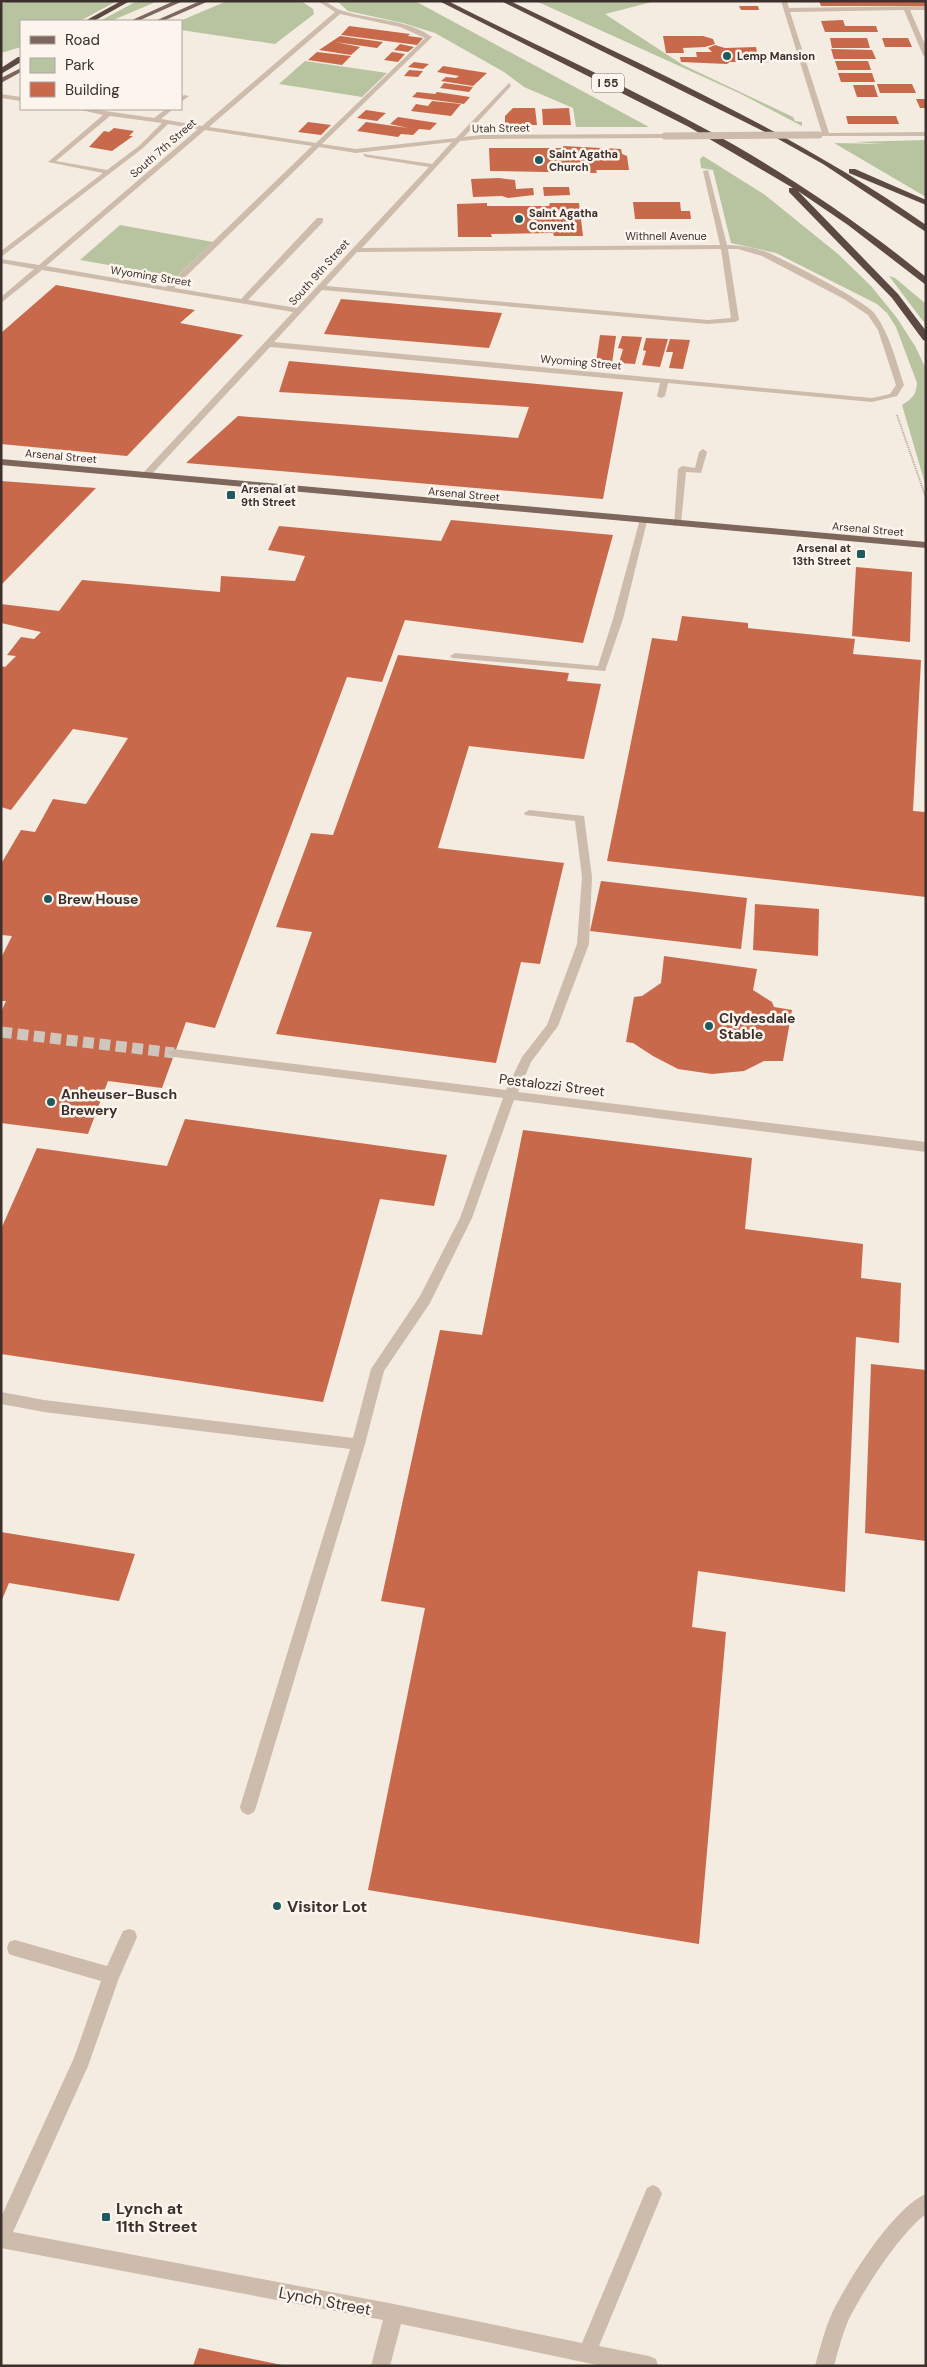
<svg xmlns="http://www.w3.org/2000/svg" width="927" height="2367" viewBox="0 0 927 2367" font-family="'DM Sans',sans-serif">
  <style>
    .green { fill: #b8c4a0 }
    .building { fill: #c8694b }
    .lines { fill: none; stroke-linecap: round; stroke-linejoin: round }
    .minor-tunnel { stroke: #cfc6bd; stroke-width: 11; stroke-dasharray: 11 5.5; stroke-linecap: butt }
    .path { stroke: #b9a596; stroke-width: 2; stroke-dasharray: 1 1; stroke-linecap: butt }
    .minor { fill: #cdbbac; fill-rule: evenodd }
    .major { fill: #7d675c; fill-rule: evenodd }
    .highway { fill: #5c4a42; fill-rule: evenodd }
    .minor-bridge { stroke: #cdbbac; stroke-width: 7 }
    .poi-dot { fill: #1f5a5e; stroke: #fbf5ee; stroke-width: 2 }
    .labels { text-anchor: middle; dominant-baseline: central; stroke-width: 5; stroke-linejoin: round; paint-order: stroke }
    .far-poi-label { font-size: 11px; font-weight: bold; fill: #3b302b; stroke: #fbf5ee; text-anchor: start }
    .far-street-label { font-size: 11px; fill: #3b302b; stroke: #fbf5ee }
    .shield { fill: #fbf5ee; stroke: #756b66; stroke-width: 1 }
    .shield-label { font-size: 12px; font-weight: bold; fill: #3b302b }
    .poi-label { font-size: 14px; font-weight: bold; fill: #3b302b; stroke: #fbf5ee; text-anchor: start }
    .street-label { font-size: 14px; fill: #3b302b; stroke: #fbf5ee }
    .near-poi-label { font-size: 16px; font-weight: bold; fill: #3b302b; stroke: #fbf5ee; text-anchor: start }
    .near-street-label { font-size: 16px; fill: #3b302b; stroke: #fbf5ee }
  </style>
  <rect width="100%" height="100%" fill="#f4ebe1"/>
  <g class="green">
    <polygon points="8,1 117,1 80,21 21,21 21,47 1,53 1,4"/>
    <polygon points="137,1 158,1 111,21 100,21"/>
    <polygon points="227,1 301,1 313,9 314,14 275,44 181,30 180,21"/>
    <polygon points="337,1 415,1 649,127 576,127 573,108 524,87 504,72 435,33 403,23 348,11"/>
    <polygon points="536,1 656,1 605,14 683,65 793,117 795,121 802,122 802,126 739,93"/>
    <polygon points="305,61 387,73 362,97 279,84"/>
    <polygon points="926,140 926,197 834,143 884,144 854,142"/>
    <path d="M703 156 765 195 838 254 871 286 897 318 915 346 926 369V487L902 405C912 399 916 395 917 383L896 327 887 313 877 304 776 253 731 243 713 170 701 168 700 159Z"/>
    <polygon points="120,225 213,242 176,277 80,260"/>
    <polygon points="889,276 895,278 926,304 926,325"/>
  </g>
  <g class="building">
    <polygon points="819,1 926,1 926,6 821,6"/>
    <polygon points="739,6 758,6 759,10 741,10"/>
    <polygon points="843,20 845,26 876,26 878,32 825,32 821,21"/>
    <polygon points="349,26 410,34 408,36 423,38 417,45 341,35"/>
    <polygon points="340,36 383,42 377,48 335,42 360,47 351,55 319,50"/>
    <polygon points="663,36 703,36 713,39 715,44 705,47 683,48 684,53 666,53"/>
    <polygon points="830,38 867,38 870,48 832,48"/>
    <polygon points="882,38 908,38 912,47 885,47"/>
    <polygon points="400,44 414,47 408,52 394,50"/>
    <polygon points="715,45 725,48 756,47 759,62 730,62 727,64 681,62 680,57 697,57 696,52 712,52 708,48"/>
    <polygon points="831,49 872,50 876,59 834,59"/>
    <polygon points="317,52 351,56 342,65 308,60"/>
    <polygon points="392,52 405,54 398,62 384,60"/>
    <polygon points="835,61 868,61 871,70 838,70"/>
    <polygon points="414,62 429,64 423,69 408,67"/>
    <polygon points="443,66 487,73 473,86 441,81 446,77 456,78 459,76 437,72"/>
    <polygon points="409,70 423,71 418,77 404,76"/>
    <polygon points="838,73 872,73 875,82 841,82"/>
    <polygon points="444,83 473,87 469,92 440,88"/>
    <polygon points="877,84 912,84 916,93 880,93"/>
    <polygon points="853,85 874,85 878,97 857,97"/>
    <polygon points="417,92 435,94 437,92 470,97 464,104 412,97"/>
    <polygon points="916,99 926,99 926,108 920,108"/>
    <polygon points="432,101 461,104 451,116 411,111 416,104 428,106"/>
    <polygon points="513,108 535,108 537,125 505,125 505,116"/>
    <polygon points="569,108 571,125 543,125 542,109"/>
    <polygon points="366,110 386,113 377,121 357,118"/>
    <polygon points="846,116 896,116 899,124 848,124"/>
    <polygon points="398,117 437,123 430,130 419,129 413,135 401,134 398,137 357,131 366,122 408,128 390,124"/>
    <polygon points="308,122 331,125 321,135 298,132"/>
    <polygon points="114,128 134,131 129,136 133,136 112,151 89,147 104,131 109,132"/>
    <polygon points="563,146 621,149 622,154 627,156 629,170 596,170 597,173 490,171 489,148 563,148"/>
    <polygon points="499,178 515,180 516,189 533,188 534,195 508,198 502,196 473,197 471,179"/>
    <polygon points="543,187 569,187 570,195 544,196"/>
    <polygon points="633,202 680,202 681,211 690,211 691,219 635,219"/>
    <polygon points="487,203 487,206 549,206 550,203 579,203 583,236 554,236 553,233 491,234 492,237 458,237 457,204"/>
    <polygon points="56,285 195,310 180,323 243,335 127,456 1,444 1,333"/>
    <polygon points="341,299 502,313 489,348 324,334"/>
    <polygon points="600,335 616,336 612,363 596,362"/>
    <polygon points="622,336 642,337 635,364 619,363 623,349 618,348"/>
    <polygon points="646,338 668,339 660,367 642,365 646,351 643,350"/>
    <polygon points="670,339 690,340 683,369 669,368 673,352 666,352"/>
    <polygon points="289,361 623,392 603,499 186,463 238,416 518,438 529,407 279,392"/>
    <polygon points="1,481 96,488 1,585"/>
    <polygon points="451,520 613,535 583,643 405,620 382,682 347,677 215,1028 186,1022 162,1088 108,1081 88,1134 1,1123 1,1012 6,1001 1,1001 1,958 12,936 1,935 1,864 21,830 35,832 53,799 86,804 128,738 73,729 11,810 1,807 1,666 5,667 16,656 7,655 21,637 34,639 41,632 1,623 1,604 59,611 82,580 220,592 221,576 295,581 305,556 268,550 279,526 441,541"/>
    <polygon points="856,567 912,572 910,642 852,636"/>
    <polygon points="682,616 748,623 748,628 855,639 853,654 921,660 913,811 926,812 926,897 607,861 652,638 677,641"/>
    <polygon points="398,655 569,673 567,681 601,684 584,759 469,746 438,848 564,863 540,964 521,962 496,1063 276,1034 312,932 276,927 311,833 333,835"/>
    <polygon points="601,881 747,898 741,949 590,931"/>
    <polygon points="755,904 819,909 818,956 753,950"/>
    <polygon points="664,956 757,969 753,990 772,1002 774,1007 792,1010 783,1061 764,1061 744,1071 712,1074 678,1069 653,1056 633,1043 626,1042 634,997 642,996 661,983"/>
    <polygon points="185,1119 447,1155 434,1206 380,1199 323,1402 1,1354 1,1229 37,1148 167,1166"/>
    <polygon points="523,1130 752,1158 745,1229 863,1244 861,1278 901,1283 899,1343 856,1337 845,1592 698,1571 692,1627 726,1632 699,1944 368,1890 425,1608 381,1601 440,1330 482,1335"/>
    <polygon points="871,1364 926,1370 926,1541 865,1533"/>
    <polygon points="1,1532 135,1554 119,1601 9,1583 1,1602"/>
    <polygon points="199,2348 282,2365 282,2366 193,2366"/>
  </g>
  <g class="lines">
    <polyline class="minor-tunnel" points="1,1032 174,1053"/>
    <g class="path">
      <polyline points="768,54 780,55"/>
      <polyline points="757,55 768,54 769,61 757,63"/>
      <polyline points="897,415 926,498"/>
    </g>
    <g class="minor">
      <path d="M318 1C329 1 333 8 343 11 371 20 407 19 432 37L322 144 356 149 456 138 509 83 511 86 464 137 481 135 665 134 668 136 665 138 481 139 460 141 362 248 720 245 703 171 708 170 727 245C741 245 756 248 769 253 787 261 866 301 875 314 890 335 896 361 904 385L897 396 872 402 668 383 665 396 661 398 657 396 660 383 270 347 149 477H143V473L293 312 42 270 1 303V297L34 269 1 263V259L39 265 198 129 168 124 143 148 1 257V251L103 173 48 162 103 115 77 109H91L154 118 166 109H173L161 119 202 126 335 12ZM340 14 400 27 425 38 316 143 209 127ZM110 116 162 123 139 146 107 170 56 161ZM205 130 312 146 166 287 46 266ZM452 142 432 164 364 154 363 155 366 157 429 167 297 308 248 300 323 222V218H317L241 299 174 288 319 147 356 153ZM721 249 731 318 708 320 326 286 357 252ZM728 249H738L762 256 844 299 868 315 878 330 896 385 890 394 872 398 274 342 322 290 708 324 735 322 739 320Z"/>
      <polygon points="781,1 787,1 789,8 926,6 926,10 910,10 926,47 926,57 923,55 904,10 790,12 829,133 926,132 926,136 817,136 817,134 822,133"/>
      <polygon points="1,94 21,97 21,101 1,98"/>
      <polygon points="184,95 189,96 181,102 181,97"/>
      <polygon points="703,449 707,452 701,473 686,472 681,524 674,526 678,469 682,466 695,468 699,452"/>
      <polygon points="640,519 647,521 623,619 605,671 452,658 450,656 455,653 598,666 613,619"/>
      <polygon points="529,810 584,816 592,877 589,944 558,1026 531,1062 518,1092 926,1142 926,1152 514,1100 472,1218 430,1303 384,1371 365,1444 256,1807 254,1812 248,1815 242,1812 240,1807 350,1449 44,1412 1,1404 1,1392 44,1400 353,1438 371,1369 420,1296 460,1218 503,1098 174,1057 168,1053 174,1049 506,1090 522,1057 547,1025 577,944 582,877 575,821 525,815 524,813"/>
      <polygon points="129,1929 135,1931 137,1937 119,1978 88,2066 13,2232 394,2304 582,2343 647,2188 653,2185 659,2188 662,2194 599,2346 649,2356 656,2359 658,2366 602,2366 401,2324 390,2366 371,2366 383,2320 1,2248 1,2217 74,2058 101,1981 15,1956 9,1954 7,1948 9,1942 15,1940 107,1966 123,1931"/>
      <path d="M926 2194V2214C900 2233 862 2292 848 2321 842 2335 838 2351 834 2366H815C820 2348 825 2328 833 2311 849 2279 893 2208 926 2194Z"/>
    </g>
    <g class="major">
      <polygon points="174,1 183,1 138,21 130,21"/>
      <polygon points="200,1 209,1 163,21 155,21"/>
      <polygon points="21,68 21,72 1,83 1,78"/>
      <polygon points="1,459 926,542 926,548 1,465"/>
    </g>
    <g class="highway">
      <polygon points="121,1 130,1 94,21 85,21"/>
      <path d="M439 1H448C544 50 643 93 736 146 803 185 866 228 926 277V285L848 225 798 191 898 294 926 331V341L923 340 892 298 789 192V188H793L689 127Z"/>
      <path d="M501 1H510C654 71 795 133 926 225V232L823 164 771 135Z"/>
      <polygon points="18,57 21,57 21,62 1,74 1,68"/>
      <polygon points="849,169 855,169 926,200 926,205 849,173"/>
    </g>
    <polyline class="minor-bridge" points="665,136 819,135"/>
  </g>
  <g class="poi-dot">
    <circle cx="727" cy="56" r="5"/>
    <circle cx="539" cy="160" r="5"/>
    <circle cx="519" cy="219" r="5"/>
    <rect x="226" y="490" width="10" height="10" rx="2.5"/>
    <rect x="856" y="549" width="10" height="10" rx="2.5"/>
    <circle cx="48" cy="899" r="5"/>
    <circle cx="709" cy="1026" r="5"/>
    <circle cx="51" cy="1102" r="5"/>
    <circle cx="277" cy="1906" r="5"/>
    <rect x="101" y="2212" width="10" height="10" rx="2.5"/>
  </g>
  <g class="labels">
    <g class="far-poi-label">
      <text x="737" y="56">Lemp Mansion</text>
      <text x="549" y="154">Saint Agatha<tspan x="549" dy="13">Church</tspan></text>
      <text x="529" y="213">Saint Agatha<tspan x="529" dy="13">Convent</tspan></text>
      <text x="241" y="489">Arsenal at<tspan x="241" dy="13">9th Street</tspan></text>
      <text x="851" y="548" text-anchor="end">Arsenal at<tspan x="851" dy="13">13th Street</tspan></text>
    </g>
    <g class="far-street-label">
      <text transform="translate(501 128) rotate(-1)">Utah Street</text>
      <text transform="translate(163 148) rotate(-41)">South 7th Street</text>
      <text x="666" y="236">Withnell Avenue</text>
      <text transform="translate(319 272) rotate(-48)">South 9th Street</text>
      <text transform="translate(151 276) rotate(9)">Wyoming Street</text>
      <text transform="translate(581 362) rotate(5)">Wyoming Street</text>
      <text transform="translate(61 456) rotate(5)">Arsenal Street</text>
      <text transform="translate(464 494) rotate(5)">Arsenal Street</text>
      <text transform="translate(868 529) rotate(5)">Arsenal Street</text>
    </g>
    <rect class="shield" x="592" y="73.5" width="32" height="19" rx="4"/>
    <g class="shield-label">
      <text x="608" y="83">I 55</text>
    </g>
    <g class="poi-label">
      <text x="58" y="899">Brew House</text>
      <text x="719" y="1018">Clydesdale<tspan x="719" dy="16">Stable</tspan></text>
      <text x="61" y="1094">Anheuser-Busch<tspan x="61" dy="16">Brewery</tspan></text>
    </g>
    <g class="street-label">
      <text transform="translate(552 1085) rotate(7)">Pestalozzi Street</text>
    </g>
    <g class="near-poi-label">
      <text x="287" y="1906">Visitor Lot</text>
      <text x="116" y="2208">Lynch at<tspan x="116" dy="18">11th Street</tspan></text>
    </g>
    <g class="near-street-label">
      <text transform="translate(325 2301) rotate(11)">Lynch Street</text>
    </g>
  </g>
  <rect width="927" height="2367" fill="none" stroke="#3b302b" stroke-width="5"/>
  <rect x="20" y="20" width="162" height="90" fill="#fbf5ee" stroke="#aea6a0"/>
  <rect x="30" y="36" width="25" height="8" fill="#7d675c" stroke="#aea6a0"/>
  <text x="65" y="45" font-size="15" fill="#3b302b">Road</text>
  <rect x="30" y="58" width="25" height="15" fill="#b8c4a0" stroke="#aea6a0"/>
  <text x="65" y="70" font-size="15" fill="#3b302b">Park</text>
  <rect x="30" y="82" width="25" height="15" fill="#c8694b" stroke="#aea6a0"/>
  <text x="65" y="95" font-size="15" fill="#3b302b">Building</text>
</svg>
